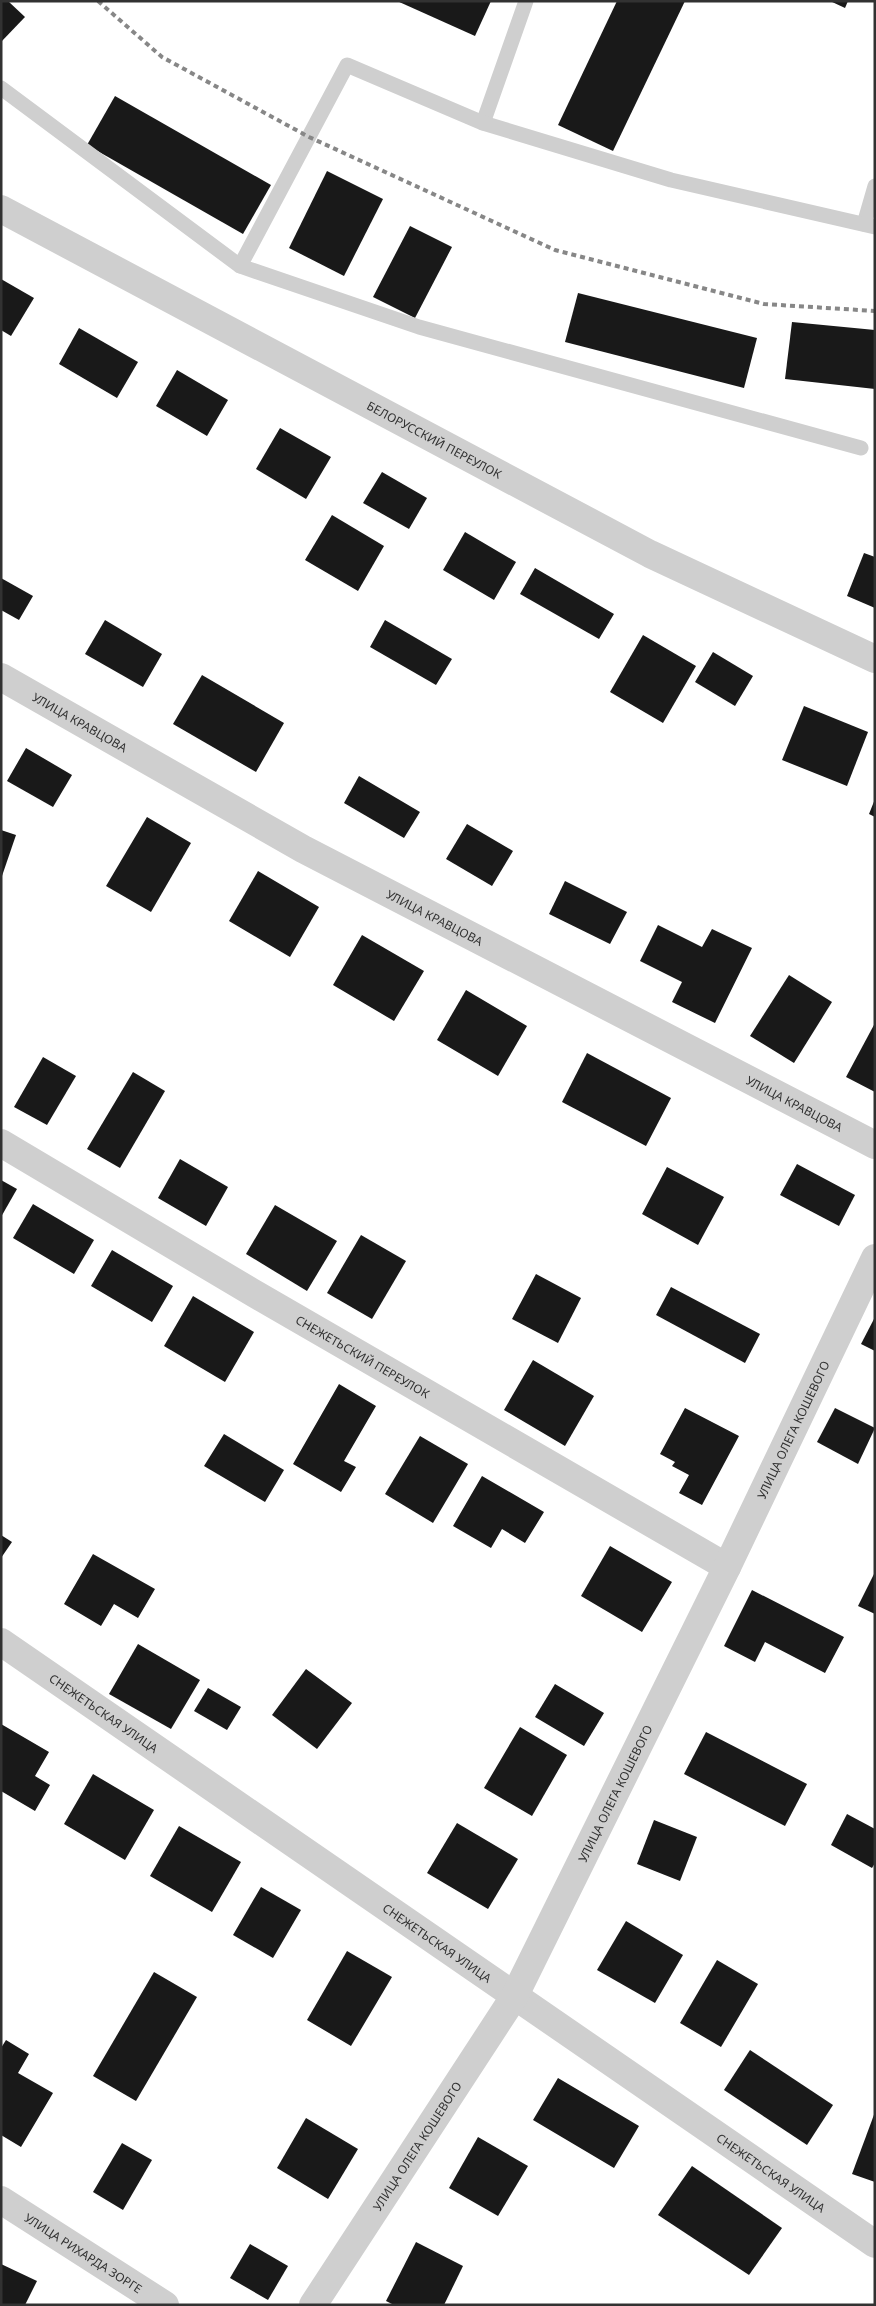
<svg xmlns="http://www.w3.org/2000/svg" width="876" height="2306" viewBox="0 0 876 2306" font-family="'Noto Sans',sans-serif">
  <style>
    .building { fill: #191919 }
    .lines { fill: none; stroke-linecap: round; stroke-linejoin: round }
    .service { stroke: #cfcfcf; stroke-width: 15 }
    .minor { stroke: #cfcfcf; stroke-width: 28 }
    .tertiary { stroke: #cfcfcf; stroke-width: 28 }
    .rail { stroke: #878787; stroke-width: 4; stroke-dasharray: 5 4; stroke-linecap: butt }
    .labels { text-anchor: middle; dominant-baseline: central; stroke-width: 5; stroke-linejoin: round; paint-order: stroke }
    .street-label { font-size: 12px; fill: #323232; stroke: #fff }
  </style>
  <rect width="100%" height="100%" fill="#fff"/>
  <g class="building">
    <polygon points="1,1 8,1 25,17 1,42"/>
    <polygon points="397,1 491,1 475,36"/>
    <polygon points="617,1 685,1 613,151 558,125"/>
    <polygon points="830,1 848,1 845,8"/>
    <polygon points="115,96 271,185 243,234 87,145"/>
    <polygon points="327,171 383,199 344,276 289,248"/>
    <polygon points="410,226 452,247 415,318 373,297"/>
    <polygon points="1,279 34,298 11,336 1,330"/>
    <polygon points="578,293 757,338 744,388 565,342"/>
    <polygon points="792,322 875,330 875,389 785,379"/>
    <polygon points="79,328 138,362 117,398 59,364"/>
    <polygon points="177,370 228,400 207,436 156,406"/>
    <polygon points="280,428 331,457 306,499 256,469"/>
    <polygon points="382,472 427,498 409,529 363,503"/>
    <polygon points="332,515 384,546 358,591 305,560"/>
    <polygon points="465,532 516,562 494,600 443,570"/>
    <polygon points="864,553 875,557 875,608 847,596"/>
    <polygon points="535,568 614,614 599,639 520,594"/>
    <polygon points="1,578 33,596 19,620 1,610"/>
    <polygon points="105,620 162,654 143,687 85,654"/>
    <polygon points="385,620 452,659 436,685 370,647"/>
    <polygon points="643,635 696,666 663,723 610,692"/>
    <polygon points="713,652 753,676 735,706 695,682"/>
    <polygon points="202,675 284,723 256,772 173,724"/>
    <polygon points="804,706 868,732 847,786 782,760"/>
    <polygon points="26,748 72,775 53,807 7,781"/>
    <polygon points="359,776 420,812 404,838 344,803"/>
    <polygon points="875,799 875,817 869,814"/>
    <polygon points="147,817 191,843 151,912 106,886"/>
    <polygon points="467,824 513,851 492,886 446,859"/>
    <polygon points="1,830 16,835 2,876 1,876"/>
    <polygon points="258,871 319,907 290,957 229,921"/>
    <polygon points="565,881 627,912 610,944 549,914"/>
    <polygon points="658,925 702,947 712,929 752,948 715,1023 672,1002 682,982 640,961"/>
    <polygon points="362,935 424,971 394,1021 333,985"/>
    <polygon points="789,975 832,1002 794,1063 750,1036"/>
    <polygon points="466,990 527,1026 498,1076 437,1040"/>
    <polygon points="875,1023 875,1092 846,1077"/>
    <polygon points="587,1053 671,1098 646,1146 562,1102"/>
    <polygon points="43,1057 76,1076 47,1125 14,1107"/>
    <polygon points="133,1072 165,1091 120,1168 87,1149"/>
    <polygon points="180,1159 228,1187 206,1226 158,1198"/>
    <polygon points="797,1164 855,1195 839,1226 780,1195"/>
    <polygon points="667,1167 724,1197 698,1245 642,1214"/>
    <polygon points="1,1180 17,1189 1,1217"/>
    <polygon points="33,1204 94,1240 74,1274 13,1238"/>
    <polygon points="275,1205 337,1241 307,1291 246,1254"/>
    <polygon points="361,1235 406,1261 372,1319 327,1293"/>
    <polygon points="112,1250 173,1286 152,1322 91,1286"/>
    <polygon points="536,1274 581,1298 558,1343 512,1319"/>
    <polygon points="671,1287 760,1334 745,1363 656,1315"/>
    <polygon points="193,1296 254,1332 225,1382 164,1346"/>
    <polygon points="875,1317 875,1351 861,1344"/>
    <polygon points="533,1360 594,1396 565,1446 504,1410"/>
    <polygon points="339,1384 376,1406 344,1461 356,1467 341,1492 293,1464"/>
    <polygon points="685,1408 739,1436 702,1505 679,1493 689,1475 672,1466 675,1462 660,1454"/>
    <polygon points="835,1408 875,1428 858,1464 817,1442"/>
    <polygon points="224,1434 284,1470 265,1502 204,1466"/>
    <polygon points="420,1436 468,1464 433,1523 385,1494"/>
    <polygon points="482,1476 544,1512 525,1543 502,1529 491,1548 453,1526"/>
    <polygon points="1,1535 12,1542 1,1558"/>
    <polygon points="610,1546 672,1582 642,1632 581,1596"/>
    <polygon points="93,1554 155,1589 138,1618 114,1604 101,1626 64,1604"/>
    <polygon points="875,1572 875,1614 858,1606"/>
    <polygon points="752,1590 844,1637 825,1673 765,1642 755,1662 724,1646"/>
    <polygon points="138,1644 200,1680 171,1729 109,1694"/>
    <polygon points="306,1669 352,1703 317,1749 272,1715"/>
    <polygon points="555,1684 604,1713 584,1746 535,1717"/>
    <polygon points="208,1688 241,1707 227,1730 194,1711"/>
    <polygon points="1,1724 49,1752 35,1776 50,1785 35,1811 1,1791"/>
    <polygon points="520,1727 567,1755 532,1816 484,1788"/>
    <polygon points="706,1732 807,1784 785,1826 684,1774"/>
    <polygon points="93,1774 154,1810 125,1860 64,1824"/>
    <polygon points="847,1814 875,1829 875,1863 872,1868 831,1845"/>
    <polygon points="654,1820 697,1837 680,1881 637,1864"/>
    <polygon points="457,1823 518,1859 488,1909 427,1873"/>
    <polygon points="179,1826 241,1862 212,1912 150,1876"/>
    <polygon points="261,1887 301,1910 273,1958 233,1935"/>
    <polygon points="626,1921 683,1955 655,2003 597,1970"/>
    <polygon points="347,1951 392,1977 351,2046 307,2020"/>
    <polygon points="717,1960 758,1984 721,2047 680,2023"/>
    <polygon points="154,1972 197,1997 136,2101 93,2076"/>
    <polygon points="6,2040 29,2054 18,2073 53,2093 21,2147 1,2135 1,2048"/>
    <polygon points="750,2050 833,2105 807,2145 724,2090"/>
    <polygon points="558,2078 639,2126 614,2168 533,2120"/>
    <polygon points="875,2112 875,2182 852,2174"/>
    <polygon points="306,2118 358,2149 328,2199 277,2168"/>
    <polygon points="478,2137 528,2166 498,2216 449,2188"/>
    <polygon points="122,2143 152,2160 123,2210 93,2192"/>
    <polygon points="692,2166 782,2228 749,2275 658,2215"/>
    <polygon points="416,2242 463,2266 444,2305 394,2305 386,2301"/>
    <polygon points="250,2244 288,2266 268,2300 230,2278"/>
    <polygon points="1,2264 37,2281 25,2305 1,2305"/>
  </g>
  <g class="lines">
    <g class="service">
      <polyline points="1,88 240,266"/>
      <polyline points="483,123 526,1"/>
      <polyline points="864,224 875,186"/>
      <polyline points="861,448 419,327 240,266 347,65 483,123 671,180 875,227"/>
    </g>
    <g class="minor">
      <path id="s1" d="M1 209 650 554 875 659"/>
      <path id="s2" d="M1 677 303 849 875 1145"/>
      <path id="s3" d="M1 1143 250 1291 727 1567"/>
      <path id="s4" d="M1 1642 875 2244"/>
      <path id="s5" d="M1 2200 165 2305"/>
    </g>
    <path class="tertiary" id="s6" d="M313 2305 514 1997 727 1567 875 1258"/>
    <polyline class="rail" points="98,1 162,57 309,137 555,250 764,304 875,311"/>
  </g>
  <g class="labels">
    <g class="street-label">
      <text stroke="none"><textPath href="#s1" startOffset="491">БЕЛОРУССКИЙ ПЕРЕУЛОК</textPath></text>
      <text stroke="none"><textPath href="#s2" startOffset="91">УЛИЦА КРАВЦОВА</textPath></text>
      <text stroke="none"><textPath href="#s2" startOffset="496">УЛИЦА КРАВЦОВА</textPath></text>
      <text stroke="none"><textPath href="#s2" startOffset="901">УЛИЦА КРАВЦОВА</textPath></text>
      <text stroke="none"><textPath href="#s3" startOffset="420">СНЕЖЕТЬСКИЙ ПЕРЕУЛОК</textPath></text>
      <text stroke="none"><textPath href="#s6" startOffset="1000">УЛИЦА ОЛЕГА КОШЕВОГО</textPath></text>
      <text stroke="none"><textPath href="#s4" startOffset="125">СНЕЖЕТЬСКАЯ УЛИЦА</textPath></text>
      <text stroke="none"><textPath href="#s6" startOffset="595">УЛИЦА ОЛЕГА КОШЕВОГО</textPath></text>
      <text stroke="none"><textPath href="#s4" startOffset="530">СНЕЖЕТЬСКАЯ УЛИЦА</textPath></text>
      <text stroke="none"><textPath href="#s6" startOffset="190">УЛИЦА ОЛЕГА КОШЕВОГО</textPath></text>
      <text stroke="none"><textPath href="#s4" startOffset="935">СНЕЖЕТЬСКАЯ УЛИЦА</textPath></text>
      <text stroke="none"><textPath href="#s5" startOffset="98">УЛИЦА РИХАРДА ЗОРГЕ</textPath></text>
    </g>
  </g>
  <rect width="876" height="2306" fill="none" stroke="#323232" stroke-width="5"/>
</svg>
